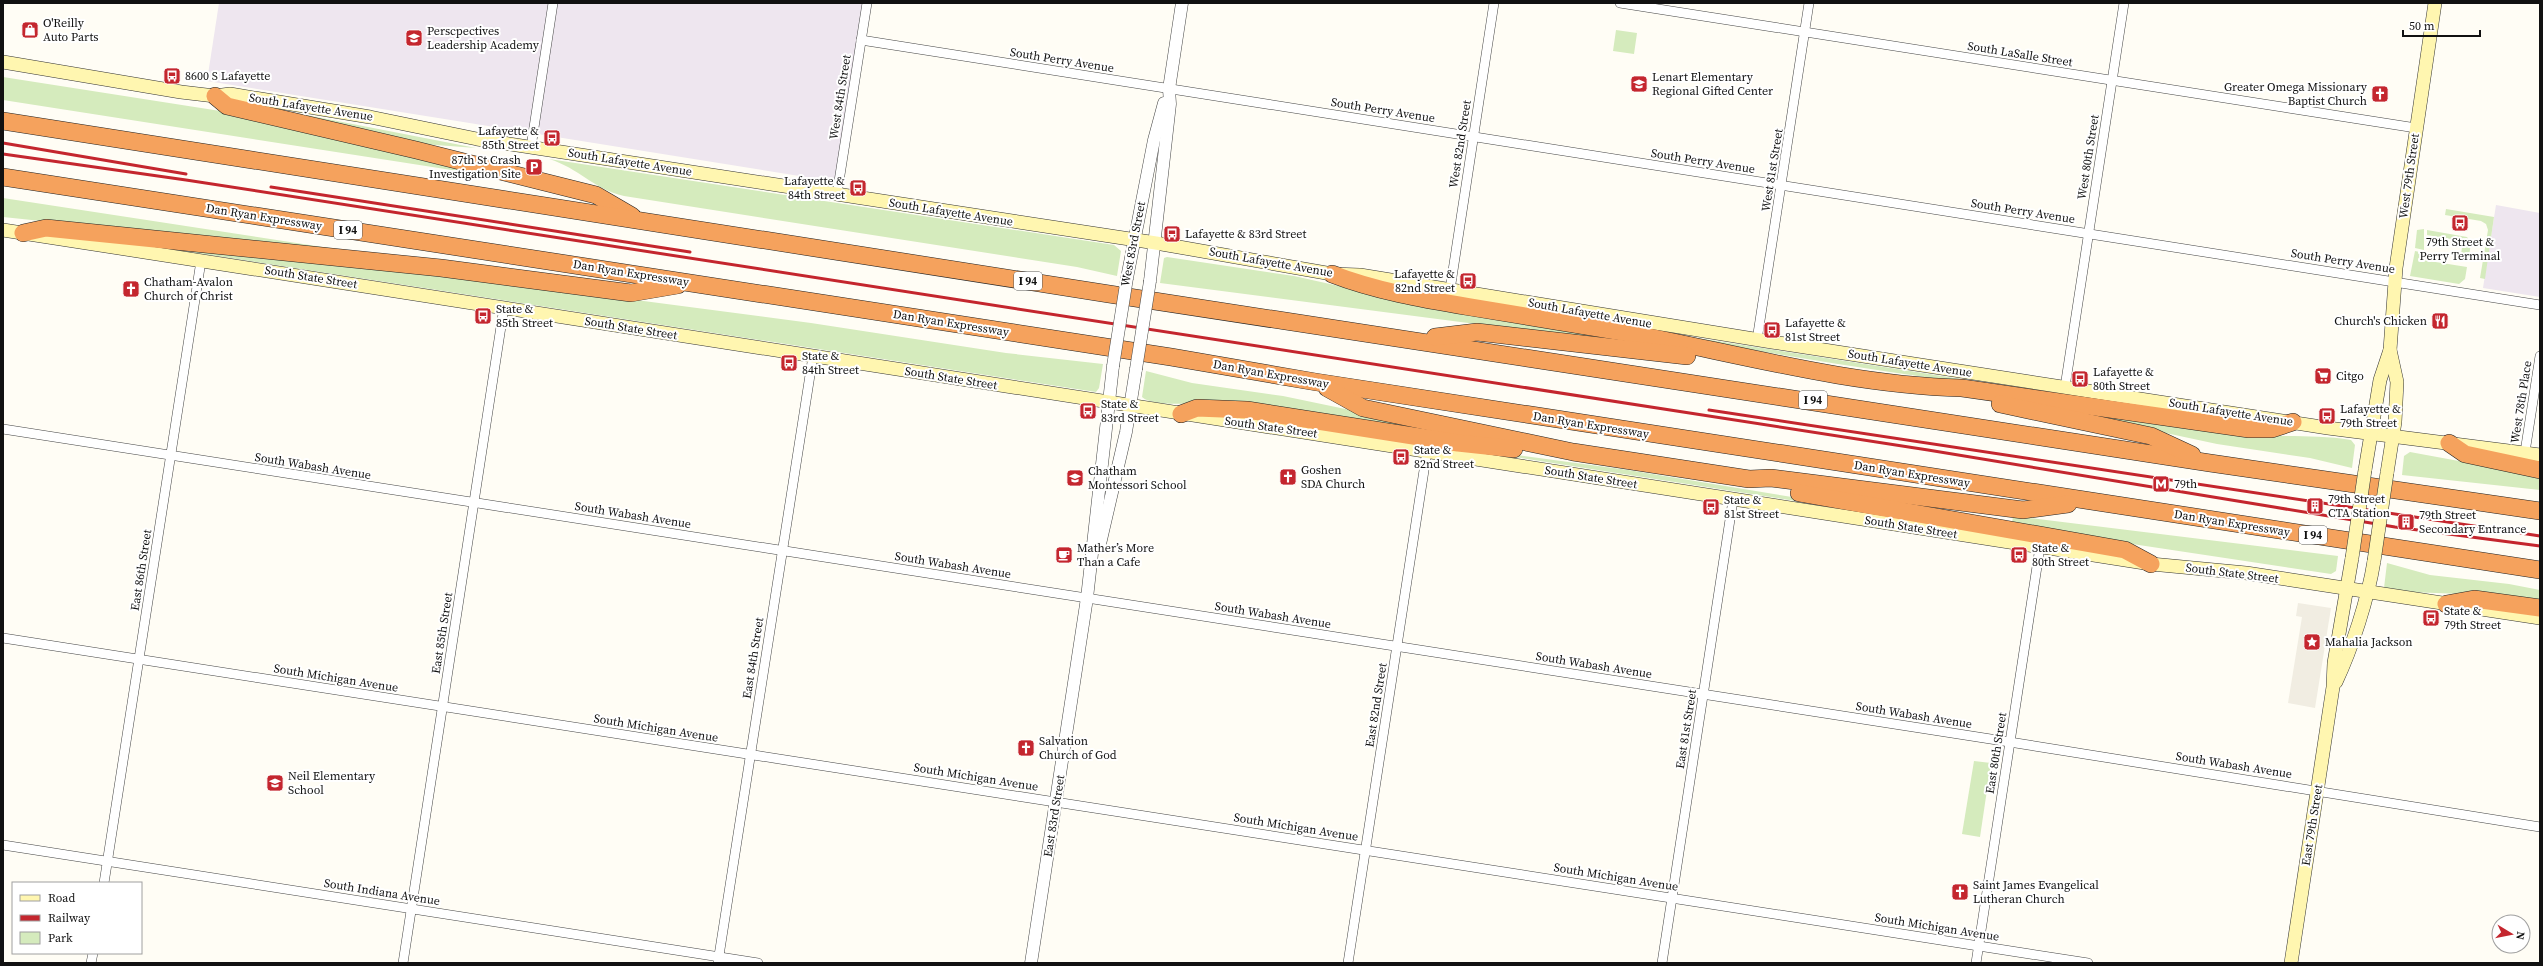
<svg xmlns="http://www.w3.org/2000/svg" width="2543" height="966" viewBox="0 0 2543 966" font-family="'Source Serif 4',serif">
  <style>
    .industrial { fill: #eee6ef }
    .green { fill: #d5ebbd }
    .plaza { fill: #f1ede2 }
    .lines { fill: none; stroke-linecap: round; stroke-linejoin: round }
    .minor-casing { stroke: #444; stroke-width: 10 }
    .tertiary-casing { stroke: #444; stroke-width: 13 }
    .secondary-casing { stroke: #333; stroke-width: 14 }
    .motorway-casing { stroke: #222; stroke-width: 18 }
    .minor { stroke: #fff; stroke-width: 9 }
    .tertiary { stroke: #fff; stroke-width: 12 }
    .secondary { stroke: #fff6b0; stroke-width: 13 }
    .motorway { stroke: #f5a25d; stroke-width: 17 }
    .rail { stroke: #c4262e; stroke-width: 3 }
    .tertiary-bridge-casing { stroke: #444; stroke-width: 13; stroke-linecap: butt }
    .secondary-bridge-casing { stroke: #333; stroke-width: 14; stroke-linecap: butt }
    .tertiary-bridge { stroke: #fff; stroke-width: 12 }
    .secondary-bridge { stroke: #fff6b0; stroke-width: 13 }
    .labels { text-anchor: middle; dominant-baseline: central; stroke-width: 4; stroke-linejoin: round; paint-order: stroke }
    .shield { fill: #fff; stroke: #585858; stroke-width: 1 }
    .shield-label { font-size: 11px; font-weight: bold; fill: #111 }
    .poi-label { font-size: 12px; fill: #111; stroke: #fff; text-anchor: start }
    .street-label { font-size: 12px; fill: #111; stroke: #fff }
  </style>
  <rect width="100%" height="100%" fill="#fffdf5"/>
  <g class="industrial">
    <polygon points="219,3 870,3 843,183 207,81"/>
    <polygon points="2496,205 2540,213 2540,297 2483,288"/>
  </g>
  <g class="green">
    <polygon points="1616,30 1637,33 1634,54 1613,51"/>
    <polygon points="3,77 233,113 459,166 458,171 3,100"/>
    <polygon points="291,112 476,148 409,143"/>
    <path d="M549 159 1114 245 1121 251 1117 276 1077 267 624 196C593 189 579 168 549 159Z"/>
    <polygon points="3,198 329,248 329,251 3,217"/>
    <polygon points="2446,209 2494,217 2485,279 2480,278 2488,230 2486,224 2481,221 2445,215"/>
    <polygon points="2424,229 2424,250 2415,248 2417,230"/>
    <polygon points="2427,230 2467,237 2471,243 2469,256 2461,254 2463,241 2427,235"/>
    <polygon points="165,248 383,267 811,323 1006,353 1103,364 1099,388 1096,392"/>
    <polygon points="2415,251 2424,253 2423,260 2467,267 2465,279 2459,284 2410,276"/>
    <polygon points="1167,257 1294,276 1451,311 1638,342 1638,345 1160,283 1164,258"/>
    <path d="M1652 331 2000 385 1999 387C1883 372 1767 354 1652 331Z"/>
    <path d="M1146 371 1192 383 1283 396 1470 435 1205 403C1191 403 1153 407 1142 397Z"/>
    <path d="M2035 405C2105 415 2175 427 2245 434 2281 438 2316 434 2351 440L2355 445 2352 468 2310 458 2217 444Z"/>
    <polygon points="2410,452 2540,476 2540,490 2402,475 2404,456"/>
    <polygon points="1502,453 1628,470 1835,504 1834,507 1502,455"/>
    <polygon points="2013,516 2338,556 2336,571 2331,574 2119,542 2012,523"/>
    <polygon points="2387,563 2430,575 2509,584 2540,590 2540,602 2490,595 2408,592 2384,588"/>
    <polygon points="1974,761 1991,763 1980,837 1962,834"/>
  </g>
  <polygon class="plaza" points="2298,603 2331,608 2315,708 2288,703 2302,617 2296,616"/>
  <g class="lines">
    <g class="minor-casing">
      <g id="minor">
        <polyline points="1620,3 2416,128"/>
        <polyline points="861,40 2540,305"/>
        <polyline points="531,147 553,3"/>
        <polyline points="837,194 867,3"/>
        <polyline points="1450,290 1494,3"/>
        <polyline points="1757,340 1809,3"/>
        <polyline points="2065,387 2124,3"/>
        <polyline points="3,429 1997,740 2540,827"/>
        <polyline points="2525,452 2540,356"/>
        <polyline points="3,638 2088,963"/>
        <polyline points="3,845 758,963"/>
        <polyline points="104,883 201,261"/>
        <polyline points="718,962 813,356"/>
        <polyline points="91,963 93,953"/>
        <polyline points="403,963 504,307"/>
        <polyline points="1348,963 1427,451"/>
        <polyline points="1662,963 1733,500"/>
        <polyline points="1976,963 2040,547"/>
      </g>
    </g>
    <g class="tertiary-casing">
      <g id="tertiary">
        <polyline points="1127,278 1154,140 1164,103"/>
        <polyline points="1150,281 1170,104 1169,89 1182,3"/>
        <polyline points="1100,544 1126,432 1136,369"/>
        <polyline points="1031,963 1087,598 1113,366"/>
      </g>
    </g>
    <g class="secondary-casing">
      <g id="secondary">
        <polyline points="3,62 181,92 215,96 230,94 370,117 477,139 1156,243 1332,274 1360,275 1772,342 2328,428 2540,455"/>
        <polyline points="3,230 2151,564 2246,573 2540,618"/>
        <polyline points="2365,470 2380,380 2390,350 2396,268 2435,3"/>
        <polyline points="2387,473 2395,422 2397,382 2390,350"/>
        <path d="M2336 682C2352 648 2368 599 2374 561"/>
        <polyline points="2291,963 2333,687 2334,663 2352,558"/>
      </g>
    </g>
    <g class="motorway-casing">
      <g id="motorway">
        <polyline points="215,96 227,106 416,150 596,195 632,216"/>
        <polyline points="3,121 1109,294 2210,463 2540,511"/>
        <polyline points="3,177 1171,357 1316,382 2540,570"/>
        <polyline points="23,233 46,228 441,268 631,293 678,285"/>
        <path d="M1332 274C1376 291 1423 299 1470 307 1523 316 1576 324 1629 333 1739 354 1849 385 1962 388L2249 429H2272L2293 422"/>
        <polyline points="1435,337 1477,332 1687,356"/>
        <polyline points="1327,388 1363,408 1573,452 1749,479 1771,478 2023,510 2068,504"/>
        <polyline points="2000,404 2151,436 2192,455"/>
        <polyline points="1181,414 1197,408 1247,410 1458,443 1514,449"/>
        <polyline points="2449,443 2465,454 2540,470"/>
        <polyline points="1799,493 2125,550 2151,564"/>
        <polyline points="2446,604 2474,599 2540,608"/>
      </g>
    </g>
    <use href="#minor" class="minor"/>
    <use href="#tertiary" class="tertiary"/>
    <use href="#secondary" class="secondary"/>
    <use href="#motorway" class="motorway"/>
    <g class="rail">
      <polyline points="3,143 186,174"/>
      <polyline points="3,154 186,180 1928,450 2395,527 2540,546"/>
      <polyline points="271,187 690,252"/>
      <polyline points="1709,410 2540,536"/>
    </g>
    <g class="tertiary-bridge-casing">
      <g id="tertiary-bridge">
        <polyline points="1113,366 1127,278"/>
        <polyline points="1136,369 1150,281"/>
      </g>
    </g>
    <g class="secondary-bridge-casing">
      <g id="secondary-bridge">
        <polyline points="2352,558 2365,470"/>
        <polyline points="2374,561 2387,473"/>
      </g>
    </g>
    <use href="#tertiary-bridge" class="tertiary-bridge"/>
    <use href="#secondary-bridge" class="secondary-bridge"/>
  </g>
  <defs>
    <g id="shop-square" transform="scale(0.9)"><rect x="-9" y="-9" width="18" height="18" rx="4" fill="#c4262e" stroke="#fff"/><path d="M-5-2.5h2.3a2.7 3.5 0 0 1 5.4 0H5L5.5 6h-11ZM-1.5-2.5h3a1.5 2.3 0 0 0-3 0Z" fill="#fff"/></g>
    <g id="school-square" transform="scale(0.9)"><rect x="-9" y="-9" width="18" height="18" rx="4" fill="#c4262e" stroke="#fff"/><path d="M0-5L7-2L0 1L-7-2ZM-4 1L0 2.5L4 1V4Q0 6-4 4Z" fill="#fff"/></g>
    <g id="bus-square" transform="scale(0.9)"><rect x="-9" y="-9" width="18" height="18" rx="4" fill="#c4262e" stroke="#fff"/><path d="M-5-6H5V4H4V6H2V4H-2V6H-4V4H-5ZM-3.5-4V0h7V-4ZM-3.5 1.2v1.5H-2V1.2ZM2 1.2v1.5H3.5V1.2Z" fill="#fff"/></g>
    <g id="church-square" transform="scale(0.9)"><rect x="-9" y="-9" width="18" height="18" rx="4" fill="#c4262e" stroke="#fff"/><path d="M-1.2-6h2.4v3.5h3.3v2.4h-3.3V6h-2.4V-.1h-3.3v-2.4h3.3Z" fill="#fff"/></g>
    <g id="parking-square" transform="scale(0.9)"><rect x="-9" y="-9" width="18" height="18" rx="4" fill="#c4262e" stroke="#fff"/><path d="M-3.5-5.5H1a3.5 3.5 0 0 1 0 7H-1V5.5H-3.5ZM-1-3.4V-.6H.8a1.4 1.4 0 0 0 0-2.8Z" fill="#fff"/></g>
    <g id="restaurant-square" transform="scale(0.9)"><rect x="-9" y="-9" width="18" height="18" rx="4" fill="#c4262e" stroke="#fff"/><path d="M-5-6h1v4h1v-4h1v4h1v-4h1v5L-1.5 .5V6h-2V.5L-5-1ZM5-6V6H3V1.5H1.5Q1.5-4 5-6Z" fill="#fff"/></g>
    <g id="supermarket-square" transform="scale(0.9)"><rect x="-9" y="-9" width="18" height="18" rx="4" fill="#c4262e" stroke="#fff"/><path d="M-6-5.5h2.5l.6 2H6L4.5 2H-2.5L-4.4-4H-6ZM-1.5 3.2a1.3 1.3 0 1 0 .1 0ZM3 3.2a1.3 1.3 0 1 0 .1 0Z" fill="#fff"/></g>
    <g id="metro-square" transform="scale(0.9)"><rect x="-9" y="-9" width="18" height="18" rx="4" fill="#c4262e" stroke="#fff"/><path d="M-5.5 5V-5H-3L0 0L3-5H5.5V5H3V-.5L0 4L-3-.5V5Z" fill="#fff"/></g>
    <g id="building-square" transform="scale(0.9)"><rect x="-9" y="-9" width="18" height="18" rx="4" fill="#c4262e" stroke="#fff"/><path d="M-4-6H4V6H1V3H-1V6H-4ZM-2.5-4.3h1.7v1.8h-1.7ZM.8-4.3h1.7v1.8H.8ZM-2.5-1h1.7V.8h-1.7ZM.8-1h1.7V.8H.8Z" fill="#fff"/></g>
    <g id="cafe-square" transform="scale(0.9)"><rect x="-9" y="-9" width="18" height="18" rx="4" fill="#c4262e" stroke="#fff"/><path d="M-5.5-4.5H6V0H3Q3 3.5 0 3.5H-2.5Q-5.5 3.5-5.5 0ZM3-3.2v2h1.7v-2ZM-6 4.5H4V6H-6Z" fill="#fff"/></g>
    <g id="sight-square" transform="scale(0.9)"><rect x="-9" y="-9" width="18" height="18" rx="4" fill="#c4262e" stroke="#fff"/><path d="M0-6L1.8-2.2L6-1.7L2.9 1.2L3.7 5.4L0 3.3L-3.7 5.4L-2.9 1.2L-6-1.7L-1.8-2.2Z" fill="#fff"/></g>
  </defs>
  <g fill-rule="evenodd">
    <use href="#shop-square" x="30" y="30"/>
    <use href="#school-square" x="414" y="38"/>
    <use href="#bus-square" x="172" y="76"/>
    <use href="#school-square" x="1639" y="84"/>
    <use href="#church-square" x="2380" y="94"/>
    <use href="#bus-square" x="552" y="138"/>
    <use href="#parking-square" x="534" y="167"/>
    <use href="#bus-square" x="858" y="188"/>
    <use href="#bus-square" x="2460" y="223"/>
    <use href="#bus-square" x="1172" y="234"/>
    <use href="#bus-square" x="1468" y="281"/>
    <use href="#church-square" x="131" y="289"/>
    <use href="#bus-square" x="483" y="316"/>
    <use href="#restaurant-square" x="2440" y="321"/>
    <use href="#bus-square" x="1772" y="330"/>
    <use href="#bus-square" x="789" y="363"/>
    <use href="#supermarket-square" x="2323" y="376"/>
    <use href="#bus-square" x="2080" y="379"/>
    <use href="#bus-square" x="1088" y="411"/>
    <use href="#bus-square" x="2327" y="416"/>
    <use href="#bus-square" x="1401" y="457"/>
    <use href="#church-square" x="1288" y="477"/>
    <use href="#school-square" x="1075" y="478"/>
    <use href="#metro-square" x="2161" y="484"/>
    <use href="#building-square" x="2315" y="506"/>
    <use href="#bus-square" x="1711" y="507"/>
    <use href="#building-square" x="2406" y="522"/>
    <use href="#cafe-square" x="1064" y="555"/>
    <use href="#bus-square" x="2019" y="555"/>
    <use href="#bus-square" x="2431" y="618"/>
    <use href="#sight-square" x="2312" y="642"/>
    <use href="#church-square" x="1026" y="748"/>
    <use href="#school-square" x="275" y="783"/>
    <use href="#church-square" x="1960" y="892"/>
  </g>
  <g class="labels">
    <g class="shield">
      <rect x="334" y="221" width="28" height="18" rx="3"/>
      <rect x="1014" y="272" width="28" height="18" rx="3"/>
      <rect x="1799" y="391" width="28" height="18" rx="3"/>
      <rect x="2299" y="526" width="28" height="18" rx="3"/>
    </g>
    <g class="shield-label">
      <text x="348" y="230">I 94</text>
      <text x="1028" y="281">I 94</text>
      <text x="1813" y="400">I 94</text>
      <text x="2313" y="535">I 94</text>
    </g>
    <g class="poi-label">
      <text x="43" y="23">O'Reilly<tspan x="43" dy="14">Auto Parts</tspan></text>
      <text x="427" y="31">Perscpectives<tspan x="427" dy="14">Leadership Academy</tspan></text>
      <text x="185" y="76">8600 S Lafayette</text>
      <text x="1652" y="77">Lenart Elementary<tspan x="1652" dy="14">Regional Gifted Center</tspan></text>
      <text x="2367" y="87" text-anchor="end">Greater Omega Missionary<tspan x="2367" dy="14">Baptist Church</tspan></text>
      <text x="539" y="131" text-anchor="end">Lafayette &amp;<tspan x="539" dy="14">85th Street</tspan></text>
      <text x="521" y="160" text-anchor="end">87th St Crash<tspan x="521" dy="14">Investigation Site</tspan></text>
      <text x="845" y="181" text-anchor="end">Lafayette &amp;<tspan x="845" dy="14">84th Street</tspan></text>
      <text x="1185" y="234">Lafayette &amp; 83rd Street</text>
      <text x="2460" y="242" text-anchor="middle">79th Street &amp;<tspan x="2460" dy="14">Perry Terminal</tspan></text>
      <text x="1455" y="274" text-anchor="end">Lafayette &amp;<tspan x="1455" dy="14">82nd Street</tspan></text>
      <text x="144" y="282">Chatham-Avalon<tspan x="144" dy="14">Church of Christ</tspan></text>
      <text x="496" y="309">State &amp;<tspan x="496" dy="14">85th Street</tspan></text>
      <text x="2427" y="321" text-anchor="end">Church's Chicken</text>
      <text x="1785" y="323">Lafayette &amp;<tspan x="1785" dy="14">81st Street</tspan></text>
      <text x="802" y="356">State &amp;<tspan x="802" dy="14">84th Street</tspan></text>
      <text x="2093" y="372">Lafayette &amp;<tspan x="2093" dy="14">80th Street</tspan></text>
      <text x="2336" y="376">Citgo</text>
      <text x="1101" y="404">State &amp;<tspan x="1101" dy="14">83rd Street</tspan></text>
      <text x="2340" y="409">Lafayette &amp;<tspan x="2340" dy="14">79th Street</tspan></text>
      <text x="1414" y="450">State &amp;<tspan x="1414" dy="14">82nd Street</tspan></text>
      <text x="1301" y="470">Goshen<tspan x="1301" dy="14">SDA Church</tspan></text>
      <text x="1088" y="471">Chatham<tspan x="1088" dy="14">Montessori School</tspan></text>
      <text x="2174" y="484">79th</text>
      <text x="2328" y="499">79th Street<tspan x="2328" dy="14">CTA Station</tspan></text>
      <text x="1724" y="500">State &amp;<tspan x="1724" dy="14">81st Street</tspan></text>
      <text x="2419" y="515">79th Street<tspan x="2419" dy="14">Secondary Entrance</tspan></text>
      <text x="1077" y="548">Mather’s More<tspan x="1077" dy="14">Than a Cafe</tspan></text>
      <text x="2032" y="548">State &amp;<tspan x="2032" dy="14">80th Street</tspan></text>
      <text x="2444" y="611">State &amp;<tspan x="2444" dy="14">79th Street</tspan></text>
      <text x="2325" y="642">Mahalia Jackson</text>
      <text x="1039" y="741">Salvation<tspan x="1039" dy="14">Church of God</tspan></text>
      <text x="288" y="776">Neil Elementary<tspan x="288" dy="14">School</tspan></text>
      <text x="1973" y="885">Saint James Evangelical<tspan x="1973" dy="14">Lutheran Church</tspan></text>
    </g>
    <g class="street-label">
      <text transform="translate(2020 54) rotate(9)">South LaSalle Street</text>
      <text transform="translate(1062 60) rotate(9)">South Perry Avenue</text>
      <text transform="translate(840 97) rotate(-81)">West 84th Street</text>
      <text transform="translate(311 107) rotate(9)">South Lafayette Avenue</text>
      <text transform="translate(1383 110) rotate(9)">South Perry Avenue</text>
      <text transform="translate(1460 144) rotate(-81)">West 82nd Street</text>
      <text transform="translate(2088 157) rotate(-81)">West 80th Street</text>
      <text transform="translate(1703 161) rotate(9)">South Perry Avenue</text>
      <text transform="translate(630 162) rotate(9)">South Lafayette Avenue</text>
      <text transform="translate(1772 170) rotate(-81)">West 81st Street</text>
      <text transform="translate(2409 176) rotate(-82)">West 79th Street</text>
      <text transform="translate(2023 211) rotate(9)">South Perry Avenue</text>
      <text transform="translate(951 212) rotate(9)">South Lafayette Avenue</text>
      <text transform="translate(264 217) rotate(9)">Dan Ryan Expressway</text>
      <text transform="translate(1133 244) rotate(-79)">West 83rd Street</text>
      <text transform="translate(2343 261) rotate(9)">South Perry Avenue</text>
      <text transform="translate(1271 262) rotate(10)">South Lafayette Avenue</text>
      <text transform="translate(631 273) rotate(9)">Dan Ryan Expressway</text>
      <text transform="translate(311 277) rotate(9)">South State Street</text>
      <text transform="translate(1590 313) rotate(10)">South Lafayette Avenue</text>
      <text transform="translate(951 323) rotate(9)">Dan Ryan Expressway</text>
      <text transform="translate(631 328) rotate(9)">South State Street</text>
      <text transform="translate(1910 363) rotate(9)">South Lafayette Avenue</text>
      <text transform="translate(1271 374) rotate(10)">Dan Ryan Expressway</text>
      <text transform="translate(951 378) rotate(9)">South State Street</text>
      <text transform="translate(2521 402) rotate(-81)">West 78th Place</text>
      <text transform="translate(2231 412) rotate(9)">South Lafayette Avenue</text>
      <text transform="translate(1591 425) rotate(9)">Dan Ryan Expressway</text>
      <text transform="translate(1271 427) rotate(8)">South State Street</text>
      <text transform="translate(313 466) rotate(9)">South Wabash Avenue</text>
      <text transform="translate(1912 474) rotate(9)">Dan Ryan Expressway</text>
      <text transform="translate(1591 477) rotate(9)">South State Street</text>
      <text transform="translate(633 515) rotate(9)">South Wabash Avenue</text>
      <text transform="translate(2232 523) rotate(9)">Dan Ryan Expressway</text>
      <text transform="translate(1911 527) rotate(9)">South State Street</text>
      <text transform="translate(953 565) rotate(9)">South Wabash Avenue</text>
      <text transform="translate(141 570) rotate(-81)">East 86th Street</text>
      <text transform="translate(2232 573) rotate(7)">South State Street</text>
      <text transform="translate(1273 615) rotate(9)">South Wabash Avenue</text>
      <text transform="translate(442 633) rotate(-81)">East 85th Street</text>
      <text transform="translate(753 658) rotate(-81)">East 84th Street</text>
      <text transform="translate(1594 665) rotate(9)">South Wabash Avenue</text>
      <text transform="translate(336 678) rotate(9)">South Michigan Avenue</text>
      <text transform="translate(1376 705) rotate(-81)">East 82nd Street</text>
      <text transform="translate(1914 715) rotate(9)">South Wabash Avenue</text>
      <text transform="translate(656 728) rotate(9)">South Michigan Avenue</text>
      <text transform="translate(1686 729) rotate(-81)">East 81st Street</text>
      <text transform="translate(1996 753) rotate(-81)">East 80th Street</text>
      <text transform="translate(2234 765) rotate(9)">South Wabash Avenue</text>
      <text transform="translate(976 777) rotate(9)">South Michigan Avenue</text>
      <text transform="translate(1054 816) rotate(-81)">East 83rd Street</text>
      <text transform="translate(2312 825) rotate(-81)">East 79th Street</text>
      <text transform="translate(1296 827) rotate(9)">South Michigan Avenue</text>
      <text transform="translate(1616 877) rotate(9)">South Michigan Avenue</text>
      <text transform="translate(382 892) rotate(9)">South Indiana Avenue</text>
      <text transform="translate(1937 927) rotate(9)">South Michigan Avenue</text>
    </g>
  </g>
  <rect width="2543" height="966" fill="none" stroke="#111111" stroke-width="8"/>
  <rect x="12" y="882" width="130" height="72" fill="#ffffff" stroke="#a0a0a0"/>
  <rect x="20" y="895" width="20" height="6" fill="#fff6b0" stroke="#a0a0a0"/>
  <text x="48" y="902" font-size="12" fill="#111111">Road</text>
  <rect x="20" y="915" width="20" height="6" fill="#c4262e" stroke="#a0a0a0"/>
  <text x="48" y="922" font-size="12" fill="#111111">Railway</text>
  <rect x="20" y="932" width="20" height="12" fill="#d5ebbd" stroke="#a0a0a0"/>
  <text x="48" y="942" font-size="12" fill="#111111">Park</text>
  <g transform="translate(2511 934) rotate(100)"><circle r="19" fill="#ffffff" stroke="#a0a0a0"/>
  <path d="M0-3L7 15L0 10L-7 15Z" fill="#c4262e"/>
  <text y="-6" font-size="11" font-weight="bold" text-anchor="middle" fill="#111111">N</text>
  </g>
  <path d="M2403 30v6h77v-6" fill="none" stroke="#111111" stroke-width="2"/>
  <text x="2409" y="30" font-size="12" fill="#111111" stroke="#ffffff" stroke-width="3" paint-order="stroke">50 m</text>
</svg>
